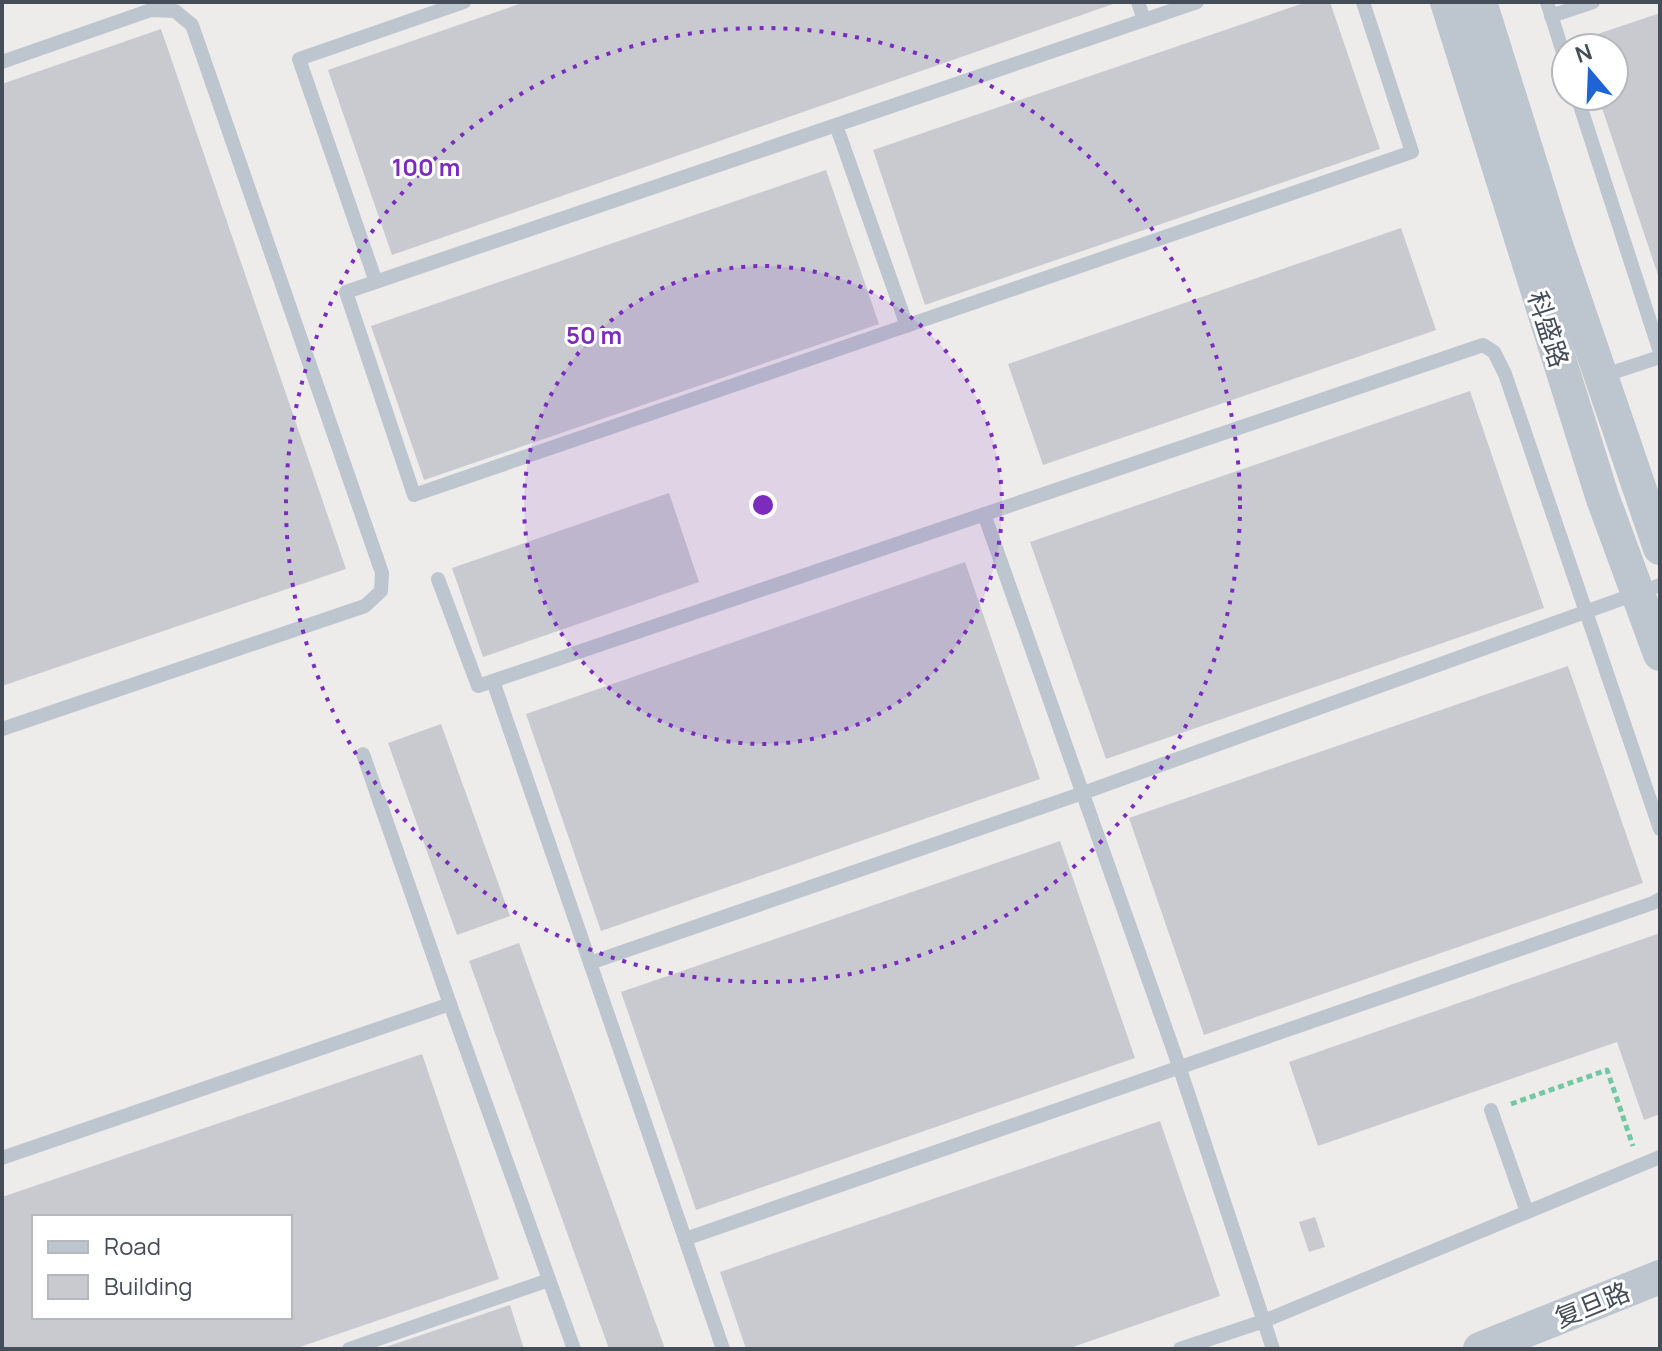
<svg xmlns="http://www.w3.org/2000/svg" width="1662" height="1351" viewBox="0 0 1662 1351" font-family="Manrope,'Noto Sans SC',sans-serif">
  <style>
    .building { fill: #c8cad0; fill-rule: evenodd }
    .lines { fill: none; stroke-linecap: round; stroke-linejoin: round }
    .path { stroke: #73c8a3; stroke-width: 5; stroke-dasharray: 6 4; stroke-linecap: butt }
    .service { stroke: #bdc5ce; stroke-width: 14 }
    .tertiary { stroke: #bdc5ce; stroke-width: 34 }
    .ring { fill: none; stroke: #7b2cbf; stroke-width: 4; stroke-dasharray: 4 8 }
    .labels { text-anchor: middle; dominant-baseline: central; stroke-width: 6; stroke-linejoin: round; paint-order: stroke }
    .street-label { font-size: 26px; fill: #454e58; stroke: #fff }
    .centre { fill: #7b2cbf; stroke: #fff; stroke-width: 4 }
    .ring-label { font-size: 24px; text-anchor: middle; font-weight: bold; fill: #7b2cbf; stroke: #fff; stroke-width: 6; stroke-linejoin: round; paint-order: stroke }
  </style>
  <rect width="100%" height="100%" fill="#eeebeb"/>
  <g class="building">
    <polygon points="525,2 1119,2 392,255 328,70"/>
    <polygon points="1307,2 1330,2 1380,149 925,305 873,150"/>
    <polygon points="1660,13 1660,278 1659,278 1598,96 1614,96 1614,48 1582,48 1580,40"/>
    <polygon points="161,29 346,569 2,686 2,84"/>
    <polygon points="826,170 879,324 424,480 371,326"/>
    <polygon points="1401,228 1436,330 1043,465 1008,364"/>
    <polygon points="1470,391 1544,608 1106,759 1030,542"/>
    <polygon points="669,493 699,582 483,657 452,568"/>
    <polygon points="965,562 1040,779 601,931 526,714"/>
    <polygon points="1568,666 1643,883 1204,1035 1129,818"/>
    <polygon points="441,724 510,916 457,935 388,743"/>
    <polygon points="1060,841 1135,1058 696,1210 621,992"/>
    <polygon points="1660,933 1660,1114 1644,1120 1617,1042 1318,1146 1289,1062"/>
    <polygon points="519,943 665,1349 609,1349 469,961"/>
    <path d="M422 1054 499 1279 294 1349H2V1197ZM34 1217H290V1317H34Z"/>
    <polygon points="1160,1121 1220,1296 1067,1349 746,1349 720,1272"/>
    <polygon points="1315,1217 1325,1247 1309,1252 1299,1222"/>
    <polygon points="510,1305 524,1349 383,1349 383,1348"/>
  </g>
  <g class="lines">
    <polyline class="path" points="1511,1104 1607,1070 1633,1146"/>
    <g class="service">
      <polyline points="1138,2 1144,20"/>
      <polyline points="1197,2 346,292 414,495 1412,152 1363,2"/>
      <polyline points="1547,2 1566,62"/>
      <polyline points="1551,16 1593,2"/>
      <polyline points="2,62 151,10 175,11 192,25 382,573 381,591 365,606 2,729"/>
      <polyline points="1577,96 1660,352"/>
      <polyline points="836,125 907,326"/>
      <polyline points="376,282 299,59 464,2"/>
      <polyline points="1599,377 1660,357"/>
      <polyline points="984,514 1179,1066 1273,1349"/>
      <polyline points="438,579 478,686 1483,345 1494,352 1505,374 1660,829"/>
      <polyline points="493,681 723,1349"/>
      <polyline points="363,754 450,1004 574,1349"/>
      <polyline points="590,963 1083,793 1660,585"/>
      <polyline points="1491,1110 1527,1212"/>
      <polyline points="2,1158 450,1004"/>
      <polyline points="685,1239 1653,903 1660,899"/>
      <polyline points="349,1349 549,1280"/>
      <polyline points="1180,1349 1264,1321 1660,1157"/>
    </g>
    <g class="tertiary">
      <polyline points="1447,2 1602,496 1660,654"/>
      <polyline points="1480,2 1555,242 1660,548"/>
      <polyline points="1480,1349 1660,1277"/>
    </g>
  </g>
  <circle cx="763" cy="505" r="239" fill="#7b2cbf" fill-opacity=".12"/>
  <g class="ring">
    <circle cx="763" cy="505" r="239"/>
    <circle cx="763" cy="505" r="477"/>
  </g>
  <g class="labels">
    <g class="street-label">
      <text transform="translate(1549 329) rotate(72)">科盛路</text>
      <text transform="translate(1592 1304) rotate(-22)">复旦路</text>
    </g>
  </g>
  <circle cx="763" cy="505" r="12" class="centre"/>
  <g class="ring-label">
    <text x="426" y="176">100 m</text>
    <text x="594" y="344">50 m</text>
  </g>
  <rect width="1662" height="1351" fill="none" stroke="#454e58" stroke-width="8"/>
  <rect x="32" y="1215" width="260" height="104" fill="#ffffff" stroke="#b5b8bc" stroke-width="2"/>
  <rect x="48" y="1241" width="40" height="12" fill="#bdc5ce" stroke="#b5b8bc" stroke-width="2"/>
  <text x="104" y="1255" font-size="24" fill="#454e58">Road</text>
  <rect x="48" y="1275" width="40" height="24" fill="#c8cad0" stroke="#b5b8bc" stroke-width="2"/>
  <text x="104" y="1295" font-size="24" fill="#454e58">Building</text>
  <g transform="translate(1590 72) rotate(341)"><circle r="38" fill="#ffffff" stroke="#b5b8bc" stroke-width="2"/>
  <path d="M0-6L14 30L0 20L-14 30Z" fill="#1e64d5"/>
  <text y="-12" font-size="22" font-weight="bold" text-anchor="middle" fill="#454e58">N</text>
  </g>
</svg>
